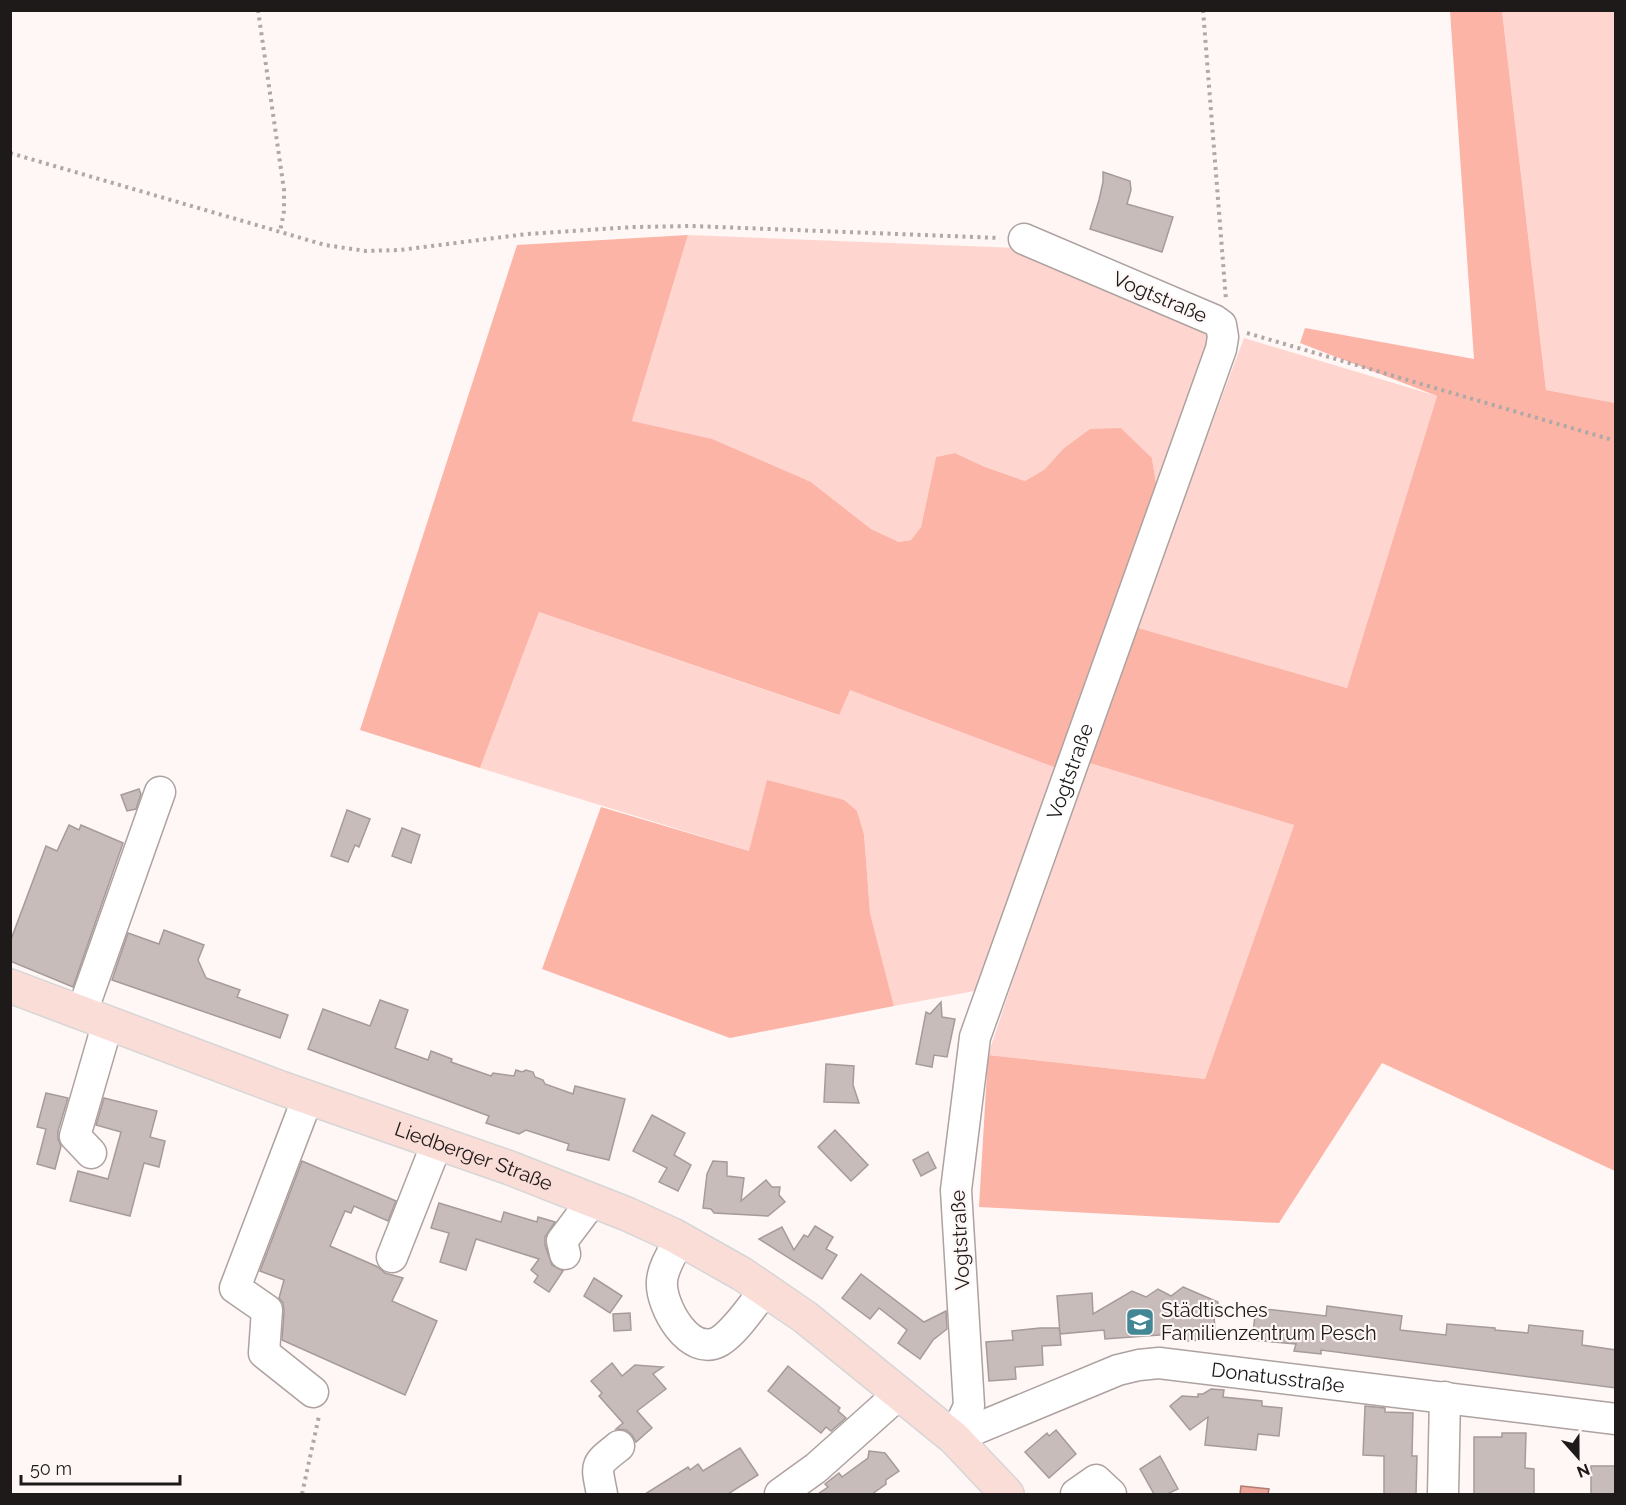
<svg xmlns="http://www.w3.org/2000/svg" width="1626" height="1505" viewBox="0 0 1626 1505" font-family="Raleway,sans-serif">
  <style>
    .green { fill: #ffd6cf }
    .forest { fill: #fcb4a7 }
    .water { fill: #efa79b; stroke: #b07d74; stroke-width: 1.5 }
    .building { fill: #c8bcba; stroke: #a69b99; stroke-width: 1.5 }
    .lines { fill: none; stroke-linecap: round; stroke-linejoin: round }
    .minor-casing { stroke: #ada2a0; stroke-width: 33 }
    .major-casing { stroke: #d6d6d6; stroke-width: 36 }
    .path { stroke: #aea8a7; stroke-width: 4; stroke-dasharray: 3 4.5; stroke-linecap: butt }
    .minor { stroke: #fff; stroke-width: 30 }
    .major { stroke: #fbddd8; stroke-width: 33 }
    .labels { text-anchor: middle; dominant-baseline: central; stroke-width: 4.5; stroke-linejoin: round; paint-order: stroke }
    .street-label { font-size: 20px; fill: #1e1a1a; stroke: #fef7f6 }
    .poi-label { font-size: 20px; fill: #1e1a1a; stroke: #fef7f6; text-anchor: start }
  </style>
  <rect width="100%" height="100%" fill="#fef7f6"/>
  <g class="green">
    <polygon points="1502,11 1615,11 1615,403 1546,390"/>
    <polygon points="688,235 1019,248 1215,333 1158,497 1152,458 1121,428 1063,449 1045,469 1025,481 985,467 955,453 936,457 921,527 911,540 899,542 871,529 811,482 632,421"/>
    <polygon points="1244,338 1437,396 1347,688 1135,627"/>
    <polygon points="539,612 838,715 850,689 1059,769 980,990 894,1006 870,913 864,834 857,811 749,851 480,768"/>
    <polygon points="1086,762 1294,825 1205,1079 988,1055"/>
  </g>
  <g class="forest">
    <polygon points="1450,11 1502,11 1546,390 1615,403 1615,1171 1382,1063 1279,1223 979,1207 988,1055 1205,1079 1294,825 1086,762 1135,627 1347,688 1437,396 1300,343 1305,328 1474,359"/>
    <polygon points="688,235 632,421 712,439 811,482 871,529 899,542 911,540 921,527 936,457 955,453 985,467 1025,481 1045,469 1063,449 1090,429 1121,428 1152,458 1158,497 1059,769 850,690 839,715 539,612 480,768 360,730 517,245"/>
    <polygon points="767,780 844,800 857,811 864,834 870,913 894,1006 730,1038 542,969 601,807 749,851"/>
  </g>
  <polygon class="water" points="1241,1486 1269,1489 1268,1494 1240,1494"/>
  <g class="building">
    <polygon points="1103,172 1130,181 1131,190 1127,204 1173,217 1162,252 1090,229 1099,200 1103,182"/>
    <polygon points="139,789 141,794 136,809 127,811 121,795"/>
    <polygon points="347,810 370,819 359,847 355,845 348,862 331,856"/>
    <polygon points="69,825 79,830 81,825 123,843 73,987 10,961 10,942 46,846 57,851"/>
    <polygon points="402,828 420,835 411,863 392,856"/>
    <polygon points="164,930 204,945 198,960 206,978 240,990 237,997 288,1015 280,1038 112,980 128,933 159,944"/>
    <polygon points="380,1000 408,1010 395,1048 428,1060 431,1051 452,1059 451,1062 491,1076 493,1073 514,1076 516,1070 522,1072 526,1070 533,1072 535,1077 543,1080 545,1084 573,1094 575,1086 625,1099 609,1160 567,1150 569,1144 526,1130 519,1134 486,1123 489,1116 308,1049 323,1009 370,1026"/>
    <polygon points="941,1002 942,1017 955,1019 947,1057 934,1055 932,1067 916,1064 926,1012 930,1014"/>
    <polygon points="826,1064 854,1066 853,1085 859,1103 824,1102"/>
    <polygon points="46,1093 68,1098 58,1131 58,1139 61,1146 55,1169 37,1164 46,1129 37,1127"/>
    <polygon points="104,1098 157,1111 150,1137 165,1141 159,1167 144,1163 130,1216 70,1201 78,1171 108,1179 121,1132 96,1125"/>
    <polygon points="652,1115 685,1133 674,1155 691,1165 678,1191 659,1182 667,1168 633,1151"/>
    <polygon points="835,1130 868,1165 851,1181 818,1147"/>
    <polygon points="928,1152 936,1168 921,1176 913,1160"/>
    <polygon points="302,1161 396,1201 388,1221 354,1206 351,1213 345,1211 330,1246 378,1267 385,1273 403,1278 392,1301 437,1321 405,1395 282,1340 284,1311 283,1303 279,1298 284,1280 260,1271"/>
    <polygon points="713,1161 727,1162 727,1176 744,1178 741,1201 766,1180 772,1187 780,1187 779,1195 785,1202 768,1216 714,1213 711,1209 703,1208 707,1174"/>
    <polygon points="439,1203 501,1222 504,1212 537,1222 538,1217 555,1222 545,1237 545,1245 552,1265 563,1271 549,1292 534,1282 538,1276 531,1270 539,1259 476,1239 466,1270 440,1262 449,1233 431,1228"/>
    <polygon points="815,1226 833,1237 826,1249 837,1255 822,1279 759,1239 782,1227 794,1250 804,1235 808,1237"/>
    <polygon points="861,1274 924,1322 946,1311 947,1329 933,1340 920,1359 898,1343 907,1330 879,1308 870,1319 842,1298"/>
    <polygon points="594,1278 622,1296 610,1313 584,1296"/>
    <polygon points="1183,1287 1218,1302 1219,1317 1214,1317 1216,1339 1187,1341 1187,1333 1105,1339 1104,1330 1060,1334 1061,1345 1042,1346 1043,1365 1015,1367 1016,1379 989,1381 986,1342 1013,1340 1012,1331 1040,1328 1059,1328 1060,1333 1057,1296 1092,1293 1093,1314 1132,1291 1146,1297 1158,1289 1171,1296"/>
    <polygon points="1327,1306 1402,1316 1400,1330 1446,1335 1447,1324 1495,1328 1495,1330 1528,1333 1529,1325 1583,1331 1582,1345 1616,1350 1616,1388 1321,1350 1321,1354 1294,1351 1296,1344 1252,1340 1256,1308 1326,1316"/>
    <polygon points="630,1313 631,1330 614,1331 613,1314"/>
    <polygon points="612,1363 622,1376 635,1365 663,1367 653,1374 666,1389 637,1411 652,1428 636,1442 632,1435 626,1430 616,1429 623,1423 599,1396 602,1393 591,1381"/>
    <polygon points="788,1366 840,1408 838,1411 846,1418 831,1431 826,1427 821,1433 768,1391"/>
    <polygon points="1211,1389 1224,1390 1223,1397 1262,1401 1262,1406 1282,1408 1279,1436 1258,1434 1256,1450 1205,1445 1208,1417 1190,1430 1170,1406 1182,1396 1198,1397 1198,1394 1203,1394"/>
    <polygon points="1365,1406 1385,1408 1385,1412 1413,1413 1412,1456 1417,1456 1416,1494 1384,1494 1384,1456 1363,1455"/>
    <polygon points="1056,1430 1076,1454 1049,1478 1025,1452 1047,1433 1049,1436"/>
    <polygon points="1502,1433 1526,1433 1525,1468 1534,1469 1534,1494 1474,1494 1474,1437 1502,1437"/>
    <polygon points="740,1448 758,1475 728,1494 645,1494 688,1467 690,1470 698,1464 703,1471"/>
    <polygon points="869,1451 885,1453 899,1471 886,1480 886,1484 872,1494 818,1494 828,1487 825,1484 839,1473 842,1477 868,1458"/>
    <polygon points="1160,1456 1178,1489 1167,1494 1154,1494 1140,1469"/>
    <rect x="1591" y="1466" width="25" height="28"/>
  </g>
  <g class="lines">
    <g class="minor-casing">
      <g id="minor">
        <polyline points="82,1012 160,792"/>
        <polyline points="308,1097 235,1288 267,1310 264,1353 313,1392"/>
        <polyline points="91,1153 75,1136 108,1022"/>
        <path d="M680 1239C673 1252 663 1267 662 1281 660 1306 690 1359 720 1341 738 1329 752 1305 766 1289"/>
        <polyline points="565,1254 562,1241 593,1200"/>
        <polyline points="392,1257 437,1143"/>
        <path id="s1" d="M954 1438 969 1406 956 1190 975 1037 1221 349 1223 337 1221 325 1214 320 1024 239"/>
        <path id="s2" d="M954 1438 1118 1370 1139 1365 1159 1363 1616 1419"/>
        <path d="M602 1494C596 1463 594 1466 619 1446"/>
        <polyline points="780,1494 816,1468 900,1393"/>
        <polyline points="1076,1494 1096,1480 1111,1494"/>
        <polyline points="1443,1494 1445,1397"/>
      </g>
    </g>
    <g class="major-casing">
      <g id="major">
        <path id="s3" d="M10 986 281 1088 510 1168 627 1214 673 1235 742 1274 805 1317 954 1438 1007 1494"/>
      </g>
    </g>
    <g class="path">
      <polyline points="258,10 284,190 284,211 280,232"/>
      <polyline points="1203,10 1226,300"/>
      <polyline points="10,153 325,245 366,251 400,250 527,234 634,227 692,226 1000,238"/>
      <polyline points="1247,333 1616,441"/>
      <polyline points="302,1494 319,1416"/>
    </g>
    <use href="#minor" class="minor"/>
    <use href="#major" class="major"/>
  </g>
  <defs>
    <g id="school-square" transform="scale(1.5)"><rect x="-9" y="-9" width="18" height="18" rx="4" fill="#428793" stroke="#fef7f6"/><path d="M0-5L7-2L0 1L-7-2ZM-4 1L0 2.5L4 1V4Q0 6-4 4Z" fill="#fff"/></g>
  </defs>
  <g fill-rule="evenodd">
    <use href="#school-square" x="1140" y="1322"/>
  </g>
  <g class="labels">
    <g class="street-label">
      <text transform="translate(1160 297) rotate(23)">Vogtstraße</text>
      <text stroke="none"><textPath href="#s1" startOffset="688">Vogtstraße</textPath></text>
      <text stroke="none"><textPath href="#s3" startOffset="494">Liedberger Straße</textPath></text>
      <text transform="translate(960 1240) rotate(-93)">Vogtstraße</text>
      <text stroke="none"><textPath href="#s2" startOffset="339">Donatusstraße</textPath></text>
    </g>
    <g class="poi-label">
      <text x="1161" y="1310">Städtisches<tspan x="1161" dy="23">Familienzentrum Pesch</tspan></text>
    </g>
  </g>
  <rect width="1626" height="1505" fill="none" stroke="#1e1a1a" stroke-width="24"/>
  <g transform="translate(1578 1457) rotate(159)" stroke="#fef7f6" stroke-width="4.5" paint-order="stroke">
  <path d="M0-4.5L10 22L0 15L-10 22Z" fill="#1e1a1a"/>
  <text y="-9" font-size="16" font-weight="bold" text-anchor="middle" fill="#1e1a1a">N</text>
  </g>
  <path d="M21 1475v9h159v-9" fill="none" stroke="#1e1a1a" stroke-width="3"/>
  <text x="30" y="1475" font-size="18" fill="#1e1a1a" stroke="#fef7f6" stroke-width="4.5" paint-order="stroke">50 m</text>
</svg>
